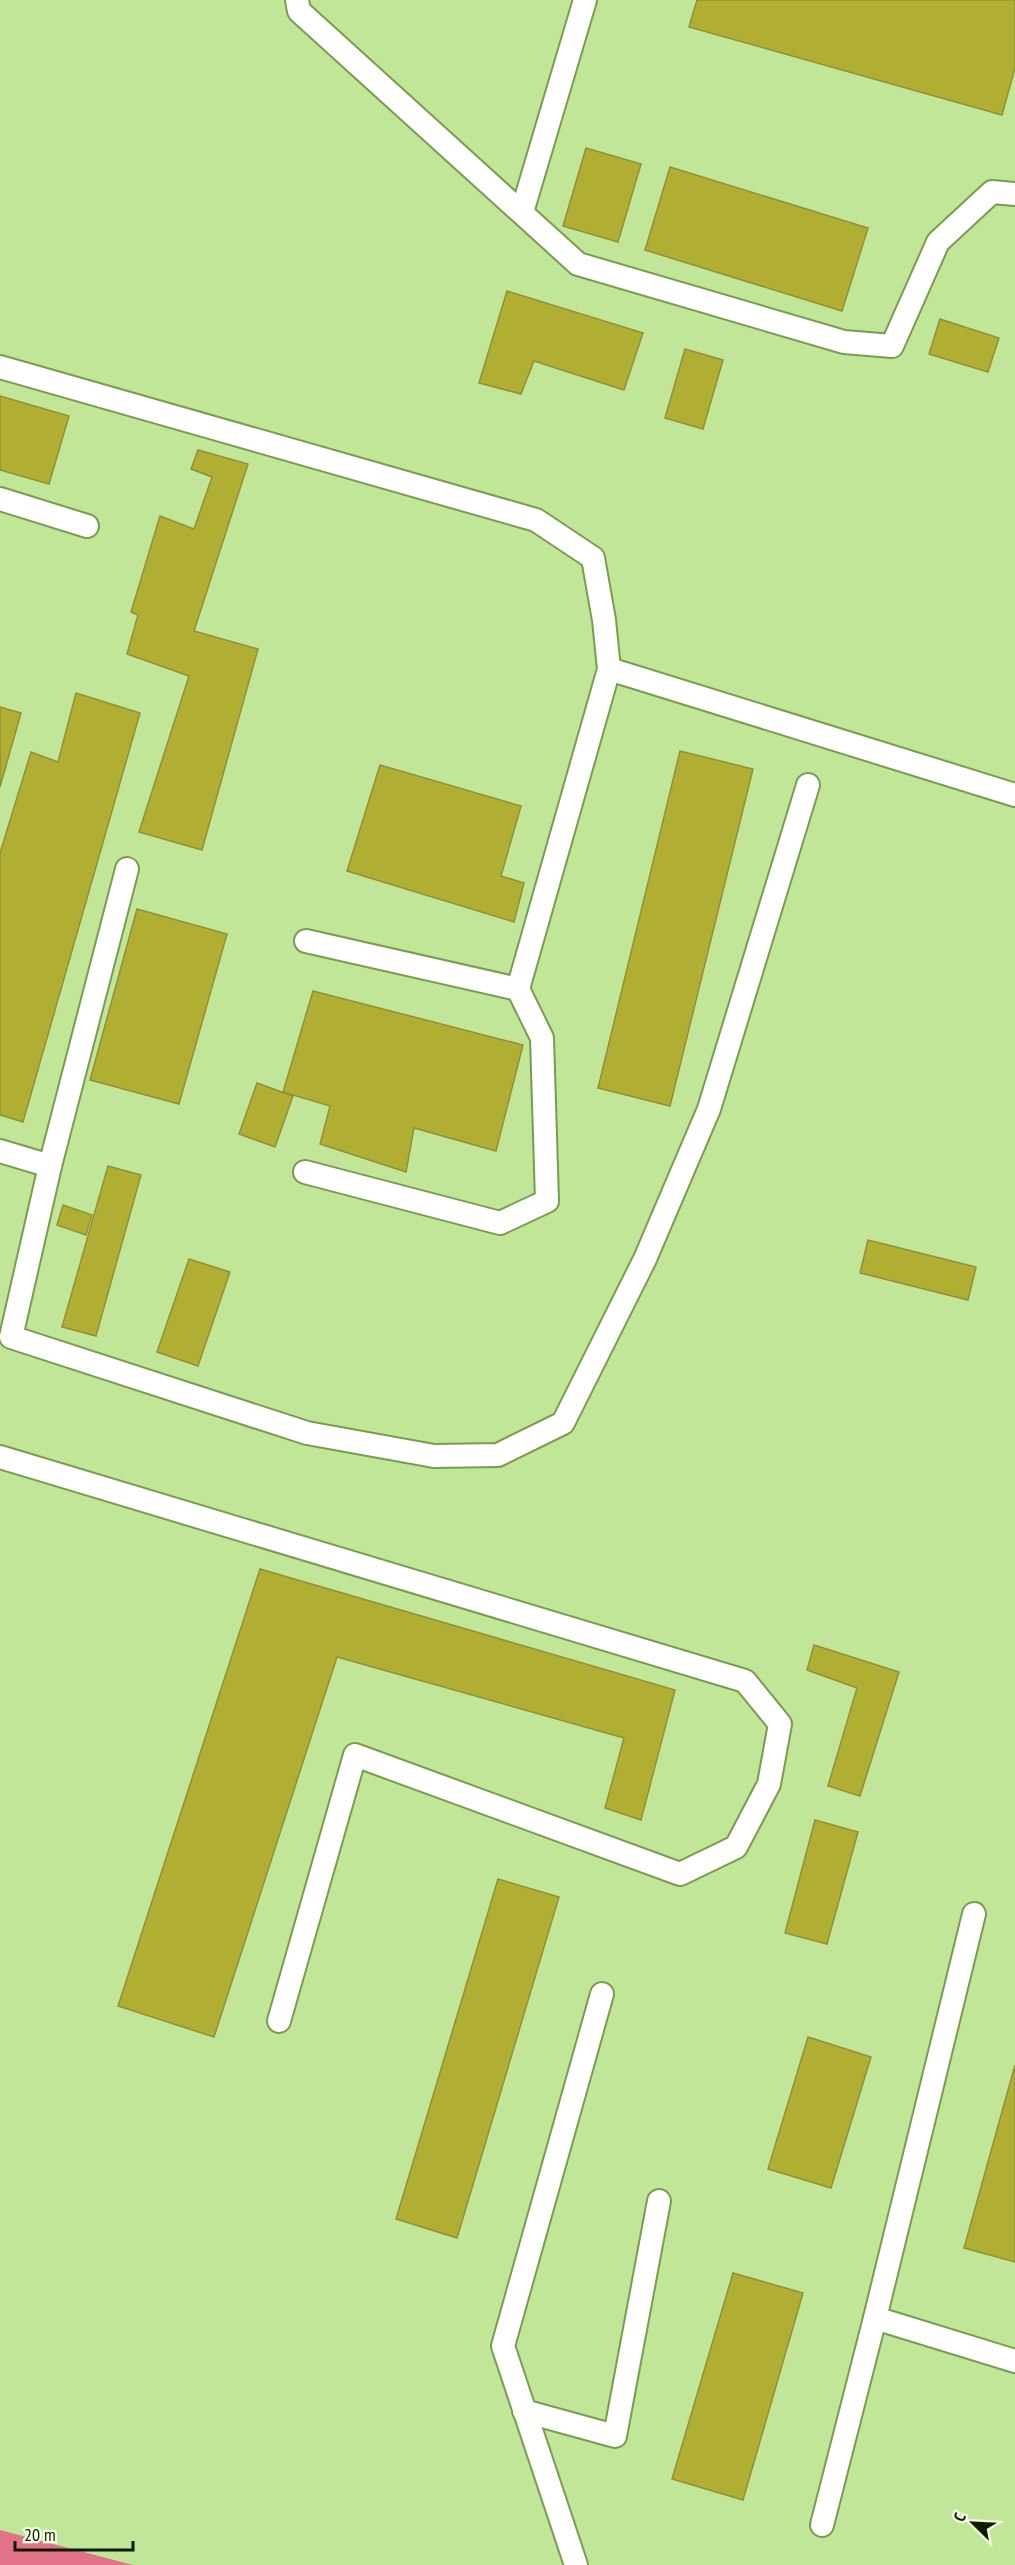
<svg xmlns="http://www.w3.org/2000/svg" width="1015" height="2565" viewBox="0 0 1015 2565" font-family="'PT Sans Narrow',sans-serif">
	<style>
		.forest { fill: #e27288 }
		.building { fill: #b1af33; stroke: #919039; stroke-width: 1.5 }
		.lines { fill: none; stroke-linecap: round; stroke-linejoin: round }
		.lane-casing { stroke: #7a9c50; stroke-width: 26 }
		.lane { stroke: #fff; stroke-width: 22 }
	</style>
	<rect width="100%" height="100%" fill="#c2e698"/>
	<path class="forest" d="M0,2530L133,2565H0Z"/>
	<g class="building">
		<path d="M697,0H1015V68L1002,115L689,27Z"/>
		<path d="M586,148L641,164L618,242L563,226Z"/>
		<path d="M670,167L868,228L842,311L645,250Z"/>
		<path d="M507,291L643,333L624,390L534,361L521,394L479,383Z"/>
		<path d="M940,319L999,338L988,372L929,354Z"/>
		<path d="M685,349L723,360L703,429L665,418Z"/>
		<path d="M0,396L69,416L49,484L0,470Z"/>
		<path d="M198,450L248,464L194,631L258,649L202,850L139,832L189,676L127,654L138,615L131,612L160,516L194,529L212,477L191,469Z"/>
		<path d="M76,693L140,713L23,1122L0,1115V853L31,752L58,762Z"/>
		<path d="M0,707L21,713L0,787Z"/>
		<path d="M680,751L753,769L670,1106L598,1088Z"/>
		<path d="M380,765L521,806L501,876L524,883L514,922L347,871Z"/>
		<path d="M137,909L227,934L179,1104L90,1080Z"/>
		<path d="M313,991L523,1045L496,1151L414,1128L406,1172L320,1144L330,1106L283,1092Z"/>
		<path d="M257,1083L293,1096L275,1147L239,1134Z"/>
		<path d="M108,1166L141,1175L96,1336L62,1327Z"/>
		<path d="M63,1205L92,1215L86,1235L57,1225Z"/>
		<path d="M868,1240L976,1267L968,1300L860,1273Z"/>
		<path d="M189,1259L230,1272L198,1366L157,1352Z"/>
		<path d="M260,1569L675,1690L641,1820L605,1808L624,1738L337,1657L214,2037L118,2006Z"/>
		<path d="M814,1645L899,1672L860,1796L828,1786L857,1688L807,1670Z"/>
		<path d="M815,1820L858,1832L827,1944L785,1933Z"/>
		<path d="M498,1879L559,1897L457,2238L396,2219Z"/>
		<path d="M808,2037L871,2057L831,2188L768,2169Z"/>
		<path d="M1015,2065V2262L964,2248Z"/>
		<path d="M733,2273L803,2293L743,2500L672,2479Z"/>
	</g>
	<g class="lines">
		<g class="lane-casing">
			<g id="lane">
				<path d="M297,0L299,11L578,264L844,342L892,346L938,242L992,192L1015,194"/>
				<path d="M522,212L585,0"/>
				<path d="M0,367L536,520L593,558L604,620L609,669L518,989L306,941"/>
				<path d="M0,499L87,526"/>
				<path d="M609,669L1015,795"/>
				<path d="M0,1151L50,1166L127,869"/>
				<path d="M50,1166L11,1337L307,1433L434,1456L498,1455L563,1423L645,1259L709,1109L808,785"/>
				<path d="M305,1172L500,1223L547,1201L542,1038L518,989"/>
				<path d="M0,1457L745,1681L780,1724L769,1784L736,1847L680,1874L355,1755L279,2021"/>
				<path d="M974,1914L875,2318L1015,2361"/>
				<path d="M524,2411L615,2436L659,2201"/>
				<path d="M822,2525L875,2318"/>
				<path d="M576,2565L503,2346L602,1994"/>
			</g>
		</g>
		<use href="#lane" class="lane"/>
	</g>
	<g transform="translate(973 2523) rotate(294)" stroke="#f2fee6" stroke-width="4.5" paint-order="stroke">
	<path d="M0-4.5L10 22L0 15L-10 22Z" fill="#0f1b00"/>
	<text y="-9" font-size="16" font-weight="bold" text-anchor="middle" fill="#0f1b00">С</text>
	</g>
	<path d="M15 2541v9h118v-9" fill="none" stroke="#0f1b00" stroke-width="3"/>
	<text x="24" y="2541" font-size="18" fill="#0f1b00" stroke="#f2fee6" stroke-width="4.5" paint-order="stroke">20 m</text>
</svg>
